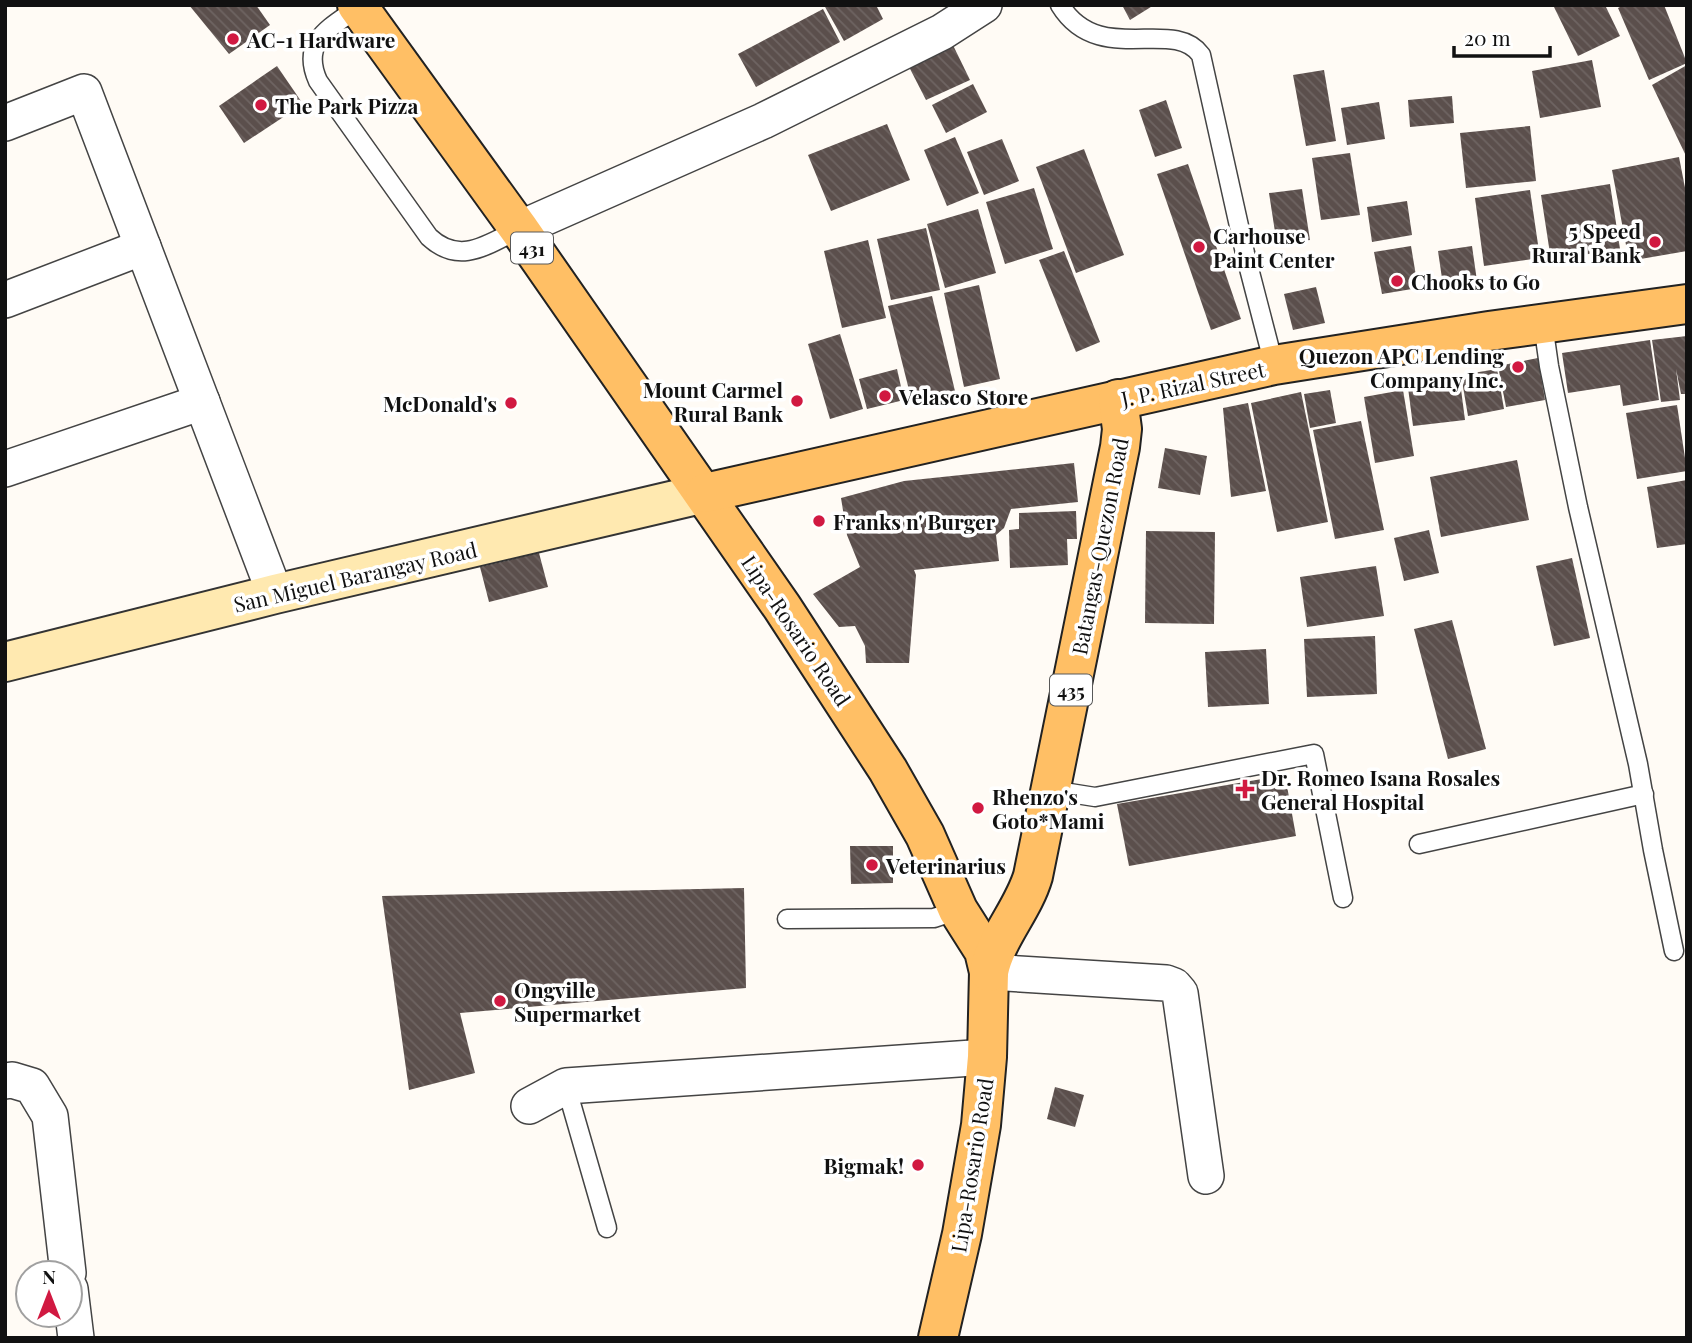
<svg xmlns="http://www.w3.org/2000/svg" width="1692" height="1343" viewBox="0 0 1692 1343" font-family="'Playfair Display',serif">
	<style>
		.building { fill: url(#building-back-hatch) }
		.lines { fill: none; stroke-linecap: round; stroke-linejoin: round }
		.lane-casing { stroke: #444; stroke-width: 21 }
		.street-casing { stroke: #444; stroke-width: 38 }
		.secondary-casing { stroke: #333; stroke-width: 42 }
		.primary-casing { stroke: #222; stroke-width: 42 }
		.lane { stroke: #fff; stroke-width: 18 }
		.street { stroke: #fff; stroke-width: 35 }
		.secondary { stroke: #ffe9b0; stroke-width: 38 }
		.primary { stroke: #ffbf65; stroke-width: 38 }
		.poi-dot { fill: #d11941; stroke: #fff; stroke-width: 2.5 }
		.labels { text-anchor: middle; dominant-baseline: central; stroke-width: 7; stroke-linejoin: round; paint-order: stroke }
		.shield { fill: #fff; stroke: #585858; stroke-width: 2 }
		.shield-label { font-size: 19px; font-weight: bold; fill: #111 }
		.poi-label { font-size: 21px; font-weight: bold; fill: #111; stroke: #fff; text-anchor: start }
		.street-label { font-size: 21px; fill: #111; stroke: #fff }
	</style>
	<defs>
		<pattern id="building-back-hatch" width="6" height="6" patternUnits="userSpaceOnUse" patternTransform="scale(1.75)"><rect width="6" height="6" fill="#5b4f4c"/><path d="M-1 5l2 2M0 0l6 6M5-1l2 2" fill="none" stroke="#6e6462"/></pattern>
	</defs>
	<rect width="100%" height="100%" fill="#fffbf5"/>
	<g class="building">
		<path d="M189,5H256L270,25L229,54Z"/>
		<path d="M824,5H876L883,19L844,41Z"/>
		<path d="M1122,5H1154L1130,20Z"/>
		<path d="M1553,5H1605L1620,36L1578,56Z"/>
		<path d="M1624,5H1664L1687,63L1649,80L1618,8Z"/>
		<path d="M823,9L840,42L756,87L738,54Z"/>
		<path d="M950,39L970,80L926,100L906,61Z"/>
		<path d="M1592,60L1601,107L1540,118L1532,71Z"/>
		<path d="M1687,65V158L1652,85Z"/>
		<path d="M277,66L303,104L244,143L219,106Z"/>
		<path d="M1324,70L1336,141L1306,146L1293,75Z"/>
		<path d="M973,84L987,112L946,133L932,105Z"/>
		<path d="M1452,96L1454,123L1410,127L1408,100Z"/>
		<path d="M1166,100L1182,148L1155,157L1139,110Z"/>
		<path d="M1379,102L1385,139L1347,145L1341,108Z"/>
		<path d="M887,124L910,180L831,211L808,155Z"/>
		<path d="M1530,126L1536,181L1466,188L1460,133Z"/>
		<path d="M955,137L979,193L947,206L924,150Z"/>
		<path d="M1002,139L1019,181L984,195L967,152Z"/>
		<path d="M1084,149L1124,255L1076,273L1036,167Z"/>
		<path d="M1350,153L1360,215L1321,220L1312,158Z"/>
		<path d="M1679,157L1687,198V251L1629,261L1612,170Z"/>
		<path d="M1188,164L1241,319L1211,330L1157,174Z"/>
		<path d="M1610,184L1620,249L1551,260L1541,195Z"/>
		<path d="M1034,188L1053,249L1005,264L986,202Z"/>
		<path d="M1302,189L1310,240L1277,245L1269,193Z"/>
		<path d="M1530,190L1540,258L1484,266L1475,198Z"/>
		<path d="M1407,201L1412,235L1372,242L1367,207Z"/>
		<path d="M978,209L996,273L945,288L927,224Z"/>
		<path d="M926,228L940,290L891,300L877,239Z"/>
		<path d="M868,240L886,318L842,328L824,251Z"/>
		<path d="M1411,246L1418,288L1382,294L1374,252Z"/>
		<path d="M1472,246L1478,288L1444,292L1438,251Z"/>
		<path d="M1064,251L1100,342L1076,352L1039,260Z"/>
		<path d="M979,285L1000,379L964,387L944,293Z"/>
		<path d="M1316,287L1325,323L1293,330L1284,294Z"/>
		<path d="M932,296L955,391L912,402L888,306Z"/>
		<path d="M840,334L863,409L830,419L808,344Z"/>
		<path d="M1687,336V394H1681L1676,369L1680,400L1661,402L1652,340Z"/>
		<path d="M1650,340L1659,400L1623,406L1620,385L1568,393L1562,353Z"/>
		<path d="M1538,358L1545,400L1506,407L1498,366Z"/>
		<path d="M897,369L904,400L867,409L859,379Z"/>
		<path d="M1497,369L1504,409L1468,416L1461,375Z"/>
		<path d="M1459,374L1465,420L1413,426L1407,380Z"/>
		<path d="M1330,390L1336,423L1310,428L1304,394Z"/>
		<path d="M1403,390L1414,456L1375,463L1364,397Z"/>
		<path d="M1301,392L1328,522L1277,532L1251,403Z"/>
		<path d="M1248,403L1266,491L1231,497L1223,408Z"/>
		<path d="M1677,405L1687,471L1637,479L1626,413Z"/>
		<path d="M1361,421L1384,530L1335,539L1313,430Z"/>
		<path d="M1165,448L1207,456L1200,495L1158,488Z"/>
		<path d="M1517,460L1529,520L1441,537L1430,477Z"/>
		<path d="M1074,463L1078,502L1011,509L1004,528L996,535L999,561L914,570L916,575L909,663H866L865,646L855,626L839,627L813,594L860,567L847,535L841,498L904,481Z"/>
		<path d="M1687,480V544L1657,548L1647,487Z"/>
		<path d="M1076,511L1077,539H1067L1068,565L1010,568L1009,530L1019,529V513Z"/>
		<path d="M1429,530L1439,573L1404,581L1394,538Z"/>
		<path d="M1146,531L1215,532L1214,624L1145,623Z"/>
		<path d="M539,553L548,587L489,602L480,567Z"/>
		<path d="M1572,558L1590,638L1554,646L1536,566Z"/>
		<path d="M1376,566L1384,616L1307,627L1300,577Z"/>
		<path d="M1452,620L1486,749L1448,759L1414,629Z"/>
		<path d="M1375,636L1377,694L1307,697L1304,639Z"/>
		<path d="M1266,649L1269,704L1208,707L1205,652Z"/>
		<path d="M1285,775L1296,836L1129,866L1117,804Z"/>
		<path d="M850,846H893V883L851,884Z"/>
		<path d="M744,888L746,988L460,1013L475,1073L409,1090L382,896Z"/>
		<path d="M1055,1087L1084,1095L1075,1127L1047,1119Z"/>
	</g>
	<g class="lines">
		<g class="lane-casing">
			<g id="lane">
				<path d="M1060,5C1099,68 1173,16 1201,55L1245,253L1274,365"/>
				<path d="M359,7C330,28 300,41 318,81L429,237C460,266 488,244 519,229"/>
				<path d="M1543,324L1549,366L1578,507L1638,764L1653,850L1674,951"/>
				<path d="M1051,790L1095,797L1314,754L1343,898"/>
				<path d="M1419,844L1644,794"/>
				<path d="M787,919L934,918L958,910"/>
				<path d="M566,1086L607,1228"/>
			</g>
		</g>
		<g class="street-casing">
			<g id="street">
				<path d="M5,123L84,92L275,594"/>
				<path d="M519,229L763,121L942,32L984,5"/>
				<path d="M5,300L143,247"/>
				<path d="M5,469L202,402"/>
				<path d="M989,972L1166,983L1174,986L1180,993L1206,1176"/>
				<path d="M5,1081L12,1080L32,1086L50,1116L68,1273"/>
				<path d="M529,1106L566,1086L987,1057"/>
				<path d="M70,1289L76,1338"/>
			</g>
		</g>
		<g class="secondary-casing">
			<path id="secondary" d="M5,662L275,594L705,493"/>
		</g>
		<g class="primary-casing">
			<g id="primary">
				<path d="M357,5L519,229L782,607L888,770L925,835L958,910L984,951L989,972L987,1057L981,1125L962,1234L938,1338"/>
				<path d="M705,493L1274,365L1489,331L1687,304"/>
				<path d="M989,972C996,937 1023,910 1033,876L1120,447L1122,429L1118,399"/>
			</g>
		</g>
		<use href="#lane" class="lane"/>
		<use href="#street" class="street"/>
		<use href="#secondary" class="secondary"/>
		<use href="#primary" class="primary"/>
	</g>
	<g class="poi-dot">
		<circle cx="233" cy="39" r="7"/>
		<circle cx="261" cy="105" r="7"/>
		<circle cx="1655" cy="242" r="7"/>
		<circle cx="1199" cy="247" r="7"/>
		<circle cx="1397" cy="281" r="7"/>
		<circle cx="1518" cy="367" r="7"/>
		<circle cx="885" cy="396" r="7"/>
		<circle cx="797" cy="401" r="7"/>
		<circle cx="511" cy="403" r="7"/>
		<circle cx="819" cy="521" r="7"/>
		<path d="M1241.5 778.5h7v7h7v7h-7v7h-7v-7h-7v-7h7z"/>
		<circle cx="978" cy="808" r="7"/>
		<circle cx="872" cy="865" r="7"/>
		<circle cx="500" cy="1001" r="7"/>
		<circle cx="918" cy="1165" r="7"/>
	</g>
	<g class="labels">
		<g class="shield">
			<rect x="511" y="232.5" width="42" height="31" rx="5"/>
			<rect x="1050" y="674.5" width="42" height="31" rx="5"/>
		</g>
		<g class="shield-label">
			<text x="532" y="248">431</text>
			<text x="1071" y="690">435</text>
		</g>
		<g class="poi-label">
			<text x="247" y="39">AC-1 Hardware</text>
			<text x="275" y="105">The Park Pizza</text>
			<text x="1641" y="230" text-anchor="end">5 Speed<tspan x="1641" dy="24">Rural Bank</tspan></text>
			<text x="1213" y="235">Carhouse<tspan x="1213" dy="24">Paint Center</tspan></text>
			<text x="1411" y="281">Chooks to Go</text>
			<text x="1504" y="355" text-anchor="end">Quezon APC Lending<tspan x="1504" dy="24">Company Inc.</tspan></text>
			<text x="783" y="389" text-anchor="end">Mount Carmel<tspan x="783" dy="24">Rural Bank</tspan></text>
			<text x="899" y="396">Velasco Store</text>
			<text x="497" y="403" text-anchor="end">McDonald's</text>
			<text x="833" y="521">Franks n' Burger</text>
			<text x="1261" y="777">Dr. Romeo Isana Rosales<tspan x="1261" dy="24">General Hospital</tspan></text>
			<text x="992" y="796">Rhenzo's<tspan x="992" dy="24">Goto*Mami</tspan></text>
			<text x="886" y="865">Veterinarius</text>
			<text x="514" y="989">Ongville<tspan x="514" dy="24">Supermarket</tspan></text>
			<text x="904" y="1165" text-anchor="end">Bigmak!</text>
		</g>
		<g class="street-label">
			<text transform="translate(1193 383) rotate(-12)">J. P. Rizal Street</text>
			<text transform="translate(1099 546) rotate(-79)">Batangas-Quezon Road</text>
			<text transform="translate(355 576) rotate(-13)">San Miguel Barangay Road</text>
			<text transform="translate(797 630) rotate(56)">Lipa-Rosario Road</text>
			<text transform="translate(971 1165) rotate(-81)">Lipa-Rosario Road</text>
		</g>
	</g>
	<rect width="1692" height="1343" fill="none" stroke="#111111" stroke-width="14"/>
	<g transform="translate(49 1294)"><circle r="33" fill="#ffffff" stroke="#a0a0a0" stroke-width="2"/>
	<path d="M0-5L12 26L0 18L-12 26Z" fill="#d11941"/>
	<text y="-10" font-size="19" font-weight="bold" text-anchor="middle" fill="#111111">N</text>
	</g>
	<path d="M1454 46v10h96v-10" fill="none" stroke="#111111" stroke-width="3.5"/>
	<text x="1464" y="46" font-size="21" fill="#111111" stroke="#ffffff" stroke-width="5" paint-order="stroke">20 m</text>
</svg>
